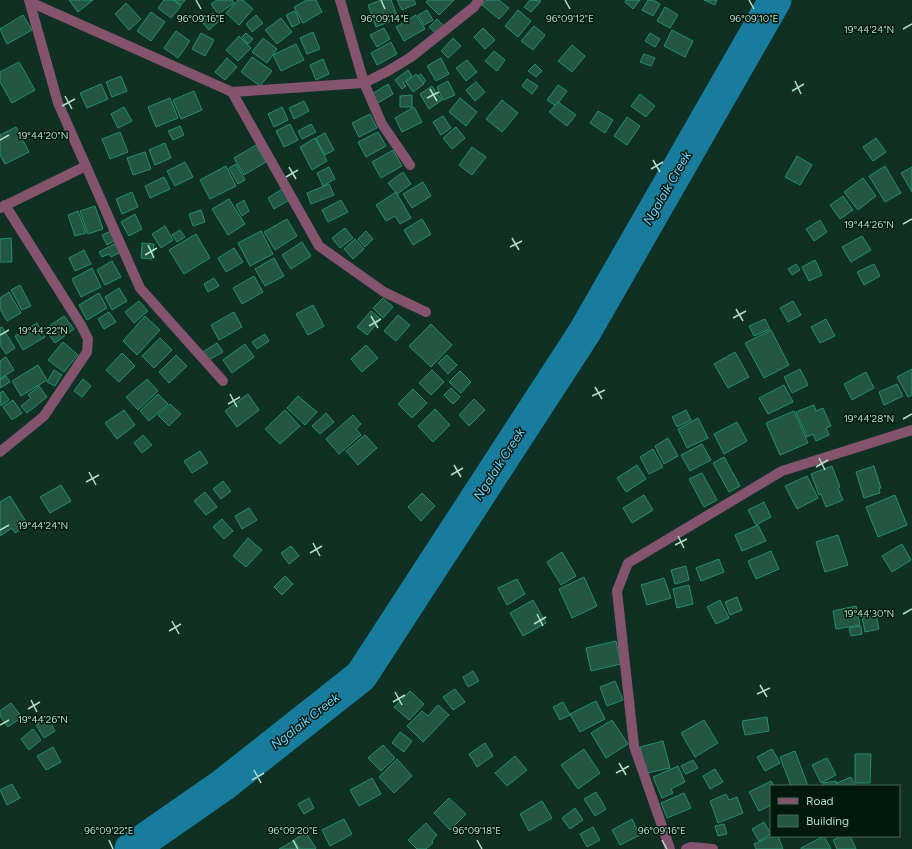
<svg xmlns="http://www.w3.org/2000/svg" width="912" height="849" viewBox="0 0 912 849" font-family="Figtree,sans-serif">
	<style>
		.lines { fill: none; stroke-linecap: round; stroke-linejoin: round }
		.river { stroke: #187c9c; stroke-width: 33 }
		.building { fill: #235744; stroke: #258f6c }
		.minor { stroke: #84536e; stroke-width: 10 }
		.ticks { fill: none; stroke: #b2dfcb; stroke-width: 1.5 }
		.labels { text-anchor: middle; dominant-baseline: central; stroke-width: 3; stroke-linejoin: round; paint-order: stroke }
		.water-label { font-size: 13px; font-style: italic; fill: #67d5ff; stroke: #00180d }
		.ticks-label { font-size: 10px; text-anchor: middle; fill: #b2dfcb; stroke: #00180d; stroke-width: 3; stroke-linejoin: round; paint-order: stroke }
	</style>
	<rect width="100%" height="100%" fill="#103024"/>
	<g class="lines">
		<path class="river" d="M131,849L223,785L361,676L584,333L775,0"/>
	</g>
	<g class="building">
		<path d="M69,0H93L78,12Z"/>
		<path d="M164,0H173L181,6L171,18L158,8Z"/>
		<path d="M174,0H185L181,5Z"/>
		<path d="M217,0H232L234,3L218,14L211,4Z"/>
		<path d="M238,0H243L253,9L239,25L226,13Z"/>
		<path d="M307,0H316L322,12L303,23L294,7Z"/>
		<path d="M381,0H391L398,18L376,27L368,5Z"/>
		<path d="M397,0H414L416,4L402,10Z"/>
		<path d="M428,0H454L439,15L426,2Z"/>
		<path d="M486,0H499L509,8L499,19L482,5Z"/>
		<path d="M530,0L541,1L531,12L524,7Z"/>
		<path d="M626,0H640L633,9L625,2Z"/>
		<path d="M648,0H653L660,4L653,16L642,10Z"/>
		<path d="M704,0H717L715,5Z"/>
		<path d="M126,3L141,19L129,30L115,14Z"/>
		<path d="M665,7L678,15L670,28L657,21Z"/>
		<path d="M427,10L433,20L424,25L418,15Z"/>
		<path d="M518,10L531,21L518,37L505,26Z"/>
		<path d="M295,11L300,23L292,27L286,15Z"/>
		<path d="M151,12L165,22L151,41L137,31Z"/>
		<path d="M213,13L220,20L209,30L202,22Z"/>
		<path d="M23,15L32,30L7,44L0,29Z"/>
		<path d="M256,15L263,23L252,32L246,24Z"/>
		<path d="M416,15L425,29L404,41L396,27Z"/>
		<path d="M281,18L292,32L277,44L265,30Z"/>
		<path d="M437,19L444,26L436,34L429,27Z"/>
		<path d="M534,26L545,35L533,50L521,41Z"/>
		<path d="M384,28L390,39L377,47L370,35Z"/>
		<path d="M483,28L495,40L485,49L474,37Z"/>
		<path d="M672,30L693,41L685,57L664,46Z"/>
		<path d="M176,31L190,41L178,58L164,48Z"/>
		<path d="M313,32L320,49L307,54L300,38Z"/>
		<path d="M201,33L214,40L205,56L192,49Z"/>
		<path d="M246,33L253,39L248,44L242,37Z"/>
		<path d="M650,33L660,39L655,47L645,41Z"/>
		<path d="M239,36L251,48L238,61L226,50Z"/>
		<path d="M263,38L277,49L267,63L252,52Z"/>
		<path d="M453,38L461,46L448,58L441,51Z"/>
		<path d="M391,42L397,54L377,65L371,53Z"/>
		<path d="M296,44L304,60L281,71L273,55Z"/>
		<path d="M572,45L585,56L572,72L558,61Z"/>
		<path d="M494,51L505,60L497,71L485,61Z"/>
		<path d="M644,54L655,58L651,66L640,62Z"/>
		<path d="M252,57L272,71L260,86L241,72Z"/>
		<path d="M227,58L237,67L225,80L215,72Z"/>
		<path d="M441,58L449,74L436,81L427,66Z"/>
		<path d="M323,59L329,74L316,80L310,65Z"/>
		<path d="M467,60L477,72L466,81L456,68Z"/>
		<path d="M19,62L35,90L12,103L0,82V72Z"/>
		<path d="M535,64L542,71L536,77L528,71Z"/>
		<path d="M408,70L412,76L403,83L406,86L402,89L395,80Z"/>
		<path d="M416,74L424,84L413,92L406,82Z"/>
		<path d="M421,74L426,81L423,83L418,76Z"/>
		<path d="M121,76L127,91L112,97L106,82Z"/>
		<path d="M527,79L538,86L532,94L522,86Z"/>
		<path d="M448,81L455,95L443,100L437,87Z"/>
		<path d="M476,82L485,92L475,101L466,90Z"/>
		<path d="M101,84L108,99L87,108L80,93Z"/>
		<path d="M388,84L393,94L378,103L372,94Z"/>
		<path d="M558,85L567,91L556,106L547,100Z"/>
		<path d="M432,86L442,100L429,109L420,94Z"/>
		<path d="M194,91L202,110L181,119L173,100Z"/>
		<path d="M640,94L655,106L646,117L631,106Z"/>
		<path d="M412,95V107H400V96Z"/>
		<path d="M170,98L178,118L156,127L148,107Z"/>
		<path d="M460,98L477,112L466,126L449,112Z"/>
		<path d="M502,100L518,113L502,132L486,119Z"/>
		<path d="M304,101L309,111L294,119L289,108Z"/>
		<path d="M558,102L576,115L567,126L549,112Z"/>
		<path d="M124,107L132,121L118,128L111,114Z"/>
		<path d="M282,107L288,120L274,127L268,114Z"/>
		<path d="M414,107L422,122L402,132L395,118Z"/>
		<path d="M598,111L613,120L605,133L590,123Z"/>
		<path d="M370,114L377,128L359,137L352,123Z"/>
		<path d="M443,116L451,128L441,135L433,122Z"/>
		<path d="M627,117L640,126L627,145L614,136Z"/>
		<path d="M290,124L298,140L284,147L276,131Z"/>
		<path d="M311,124L316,132L302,139L298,131Z"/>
		<path d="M180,126L184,135L173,140L168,131Z"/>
		<path d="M16,127L29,152L5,164L0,155V135Z"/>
		<path d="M456,127L465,138L452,149L443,138Z"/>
		<path d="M120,132L128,152L110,159L102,139Z"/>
		<path d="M378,132L386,146L366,157L358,142Z"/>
		<path d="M325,133L334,150L325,155L316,138Z"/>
		<path d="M315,138L327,161L312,170L300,147Z"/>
		<path d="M876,138L886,152L873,161L863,147Z"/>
		<path d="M165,143L171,158L155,165L149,150Z"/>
		<path d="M256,145L266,162L244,175L234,158Z"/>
		<path d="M472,147L486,157L472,175L459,165Z"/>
		<path d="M393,150L402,166L381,178L372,162Z"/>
		<path d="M145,152L151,169L133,175L127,158Z"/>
		<path d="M797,156L812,165L800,185L785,177Z"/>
		<path d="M185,162L193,177L175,186L167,171Z"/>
		<path d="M236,164L245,180L238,184L229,168Z"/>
		<path d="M226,166L236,186L210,199L200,180Z"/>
		<path d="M885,166L901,193L885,202L869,176Z"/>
		<path d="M329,167L335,179L323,186L317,173Z"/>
		<path d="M912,167V192L901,173Z"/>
		<path d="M403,172L411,184L397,194L388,183Z"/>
		<path d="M164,177L170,189L150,198L145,186Z"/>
		<path d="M863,178L876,196L858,210L844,192Z"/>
		<path d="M423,182L431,196L412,208L403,194Z"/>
		<path d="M329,184L334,195L311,204L307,193Z"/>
		<path d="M282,189L289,200L274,209L268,198Z"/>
		<path d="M132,192L138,207L122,214L116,199Z"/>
		<path d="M396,192L411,218L400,224L395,216L386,221L376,205Z"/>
		<path d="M843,196L853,210L840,219L830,205Z"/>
		<path d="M229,199L245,224L228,235L212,209Z"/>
		<path d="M244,200L249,211L242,216L236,205Z"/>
		<path d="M341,200L348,212L328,222L322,210Z"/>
		<path d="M95,206L103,229L88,234L80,211Z"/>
		<path d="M201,210L205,222L193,226L189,214Z"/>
		<path d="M78,211L86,233L75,236L68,215Z"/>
		<path d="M135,214L142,229L129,236L121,222Z"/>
		<path d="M287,219L297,236L275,250L264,232Z"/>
		<path d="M422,219L431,234L413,245L404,230Z"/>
		<path d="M820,220L827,232L814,241L806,229Z"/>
		<path d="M165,226L173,240L161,248L152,234Z"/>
		<path d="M345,228L353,238L340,248L332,238Z"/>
		<path d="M180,230L185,237L177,242L172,235Z"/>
		<path d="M111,231L116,240L107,245L102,235Z"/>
		<path d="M261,231L273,254L250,266L238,243Z"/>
		<path d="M366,231L373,239L365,247L358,239Z"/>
		<path d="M196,234L210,258L184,274L169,250Z"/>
		<path d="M862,236L871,250L851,262L842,247Z"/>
		<path d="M11,238L12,262H0V239Z"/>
		<path d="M355,239L364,249L353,259L344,249Z"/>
		<path d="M302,242L311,256L291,269L282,255Z"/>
		<path d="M116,243L121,252L111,257L109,254L102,257L99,252Z"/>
		<path d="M142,243L154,244L152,259L141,258Z"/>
		<path d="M234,248L243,262L226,272L218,258Z"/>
		<path d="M84,250L91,264L75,271L69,258Z"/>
		<path d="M274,258L284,276L265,286L255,269Z"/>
		<path d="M815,260L822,275L809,281L802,267Z"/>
		<path d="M112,261L121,277L105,285L97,270Z"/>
		<path d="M796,264L800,270L792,275L788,269Z"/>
		<path d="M874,264L880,276L864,285L857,272Z"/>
		<path d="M92,268L101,287L81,297L72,279Z"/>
		<path d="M254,276L263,292L242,304L233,288Z"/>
		<path d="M214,278L219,286L208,292L204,284Z"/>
		<path d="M20,285L31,306L22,310L11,290Z"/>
		<path d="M119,288L127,301L112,310L105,297Z"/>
		<path d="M9,292L21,313L7,321L0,309V298Z"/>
		<path d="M99,293L107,308L87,320L79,305Z"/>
		<path d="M383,298L393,307L383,318L373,308Z"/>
		<path d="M139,301L148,311L134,323L125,312Z"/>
		<path d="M793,301L801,315L788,322L780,308Z"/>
		<path d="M313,305L324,326L308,335L296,314Z"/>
		<path d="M371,311L381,319L367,335L357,327Z"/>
		<path d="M109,312L116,322L104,329L98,319Z"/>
		<path d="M234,312L242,327L219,340L211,325Z"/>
		<path d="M398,315L410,325L396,341L384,331Z"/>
		<path d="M64,316L74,329L55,343L45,329Z"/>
		<path d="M145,316L160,330L137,355L123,341Z"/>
		<path d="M765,319L770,329L754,336L749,326Z"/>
		<path d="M826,319L835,336L820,343L811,327Z"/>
		<path d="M37,323L45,337L23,350L15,336Z"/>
		<path d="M431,324L452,345L431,367L409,346Z"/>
		<path d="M2,327L15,348L6,354L0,345V328Z"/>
		<path d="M771,330L789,365L764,378L745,343Z"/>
		<path d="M265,334L269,341L257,349L252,342Z"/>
		<path d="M160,338L172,350L154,368L142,356Z"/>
		<path d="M63,342L78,355L64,372L48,360Z"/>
		<path d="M217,343L223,352L209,360L203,352Z"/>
		<path d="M245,344L254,357L232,373L223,360Z"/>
		<path d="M366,345L378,358L362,372L351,359Z"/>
		<path d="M735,352L749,377L728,388L714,364Z"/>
		<path d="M122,353L135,366L119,382L106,370Z"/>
		<path d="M176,355L187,366L169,383L159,372Z"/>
		<path d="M447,355L457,365L448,374L438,363Z"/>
		<path d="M6,357L14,370L0,379V361Z"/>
		<path d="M38,365L47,380L21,396L12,381Z"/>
		<path d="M800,369L808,385L792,393L784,377Z"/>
		<path d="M912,369V395L908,397L897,377Z"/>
		<path d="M54,370L62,375L55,386L47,382Z"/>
		<path d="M432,370L444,382L431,395L419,383Z"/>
		<path d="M460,371L471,382L461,393L449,382Z"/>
		<path d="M866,372L874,388L852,400L844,384Z"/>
		<path d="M6,376L10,382L0,388V380Z"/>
		<path d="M83,379L91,386L82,397L74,391Z"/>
		<path d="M147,379L158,391L138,410L126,397Z"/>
		<path d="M897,384L903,396L884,405L879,392Z"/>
		<path d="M784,385L793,402L768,414L759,398Z"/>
		<path d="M39,386L47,397L27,413L21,406L31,398L28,395Z"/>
		<path d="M451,388L460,397L453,404L444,395Z"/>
		<path d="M413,389L427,403L412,418L398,404Z"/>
		<path d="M3,391L9,400L1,406L0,393Z"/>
		<path d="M158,394L168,404L149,421L140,411Z"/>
		<path d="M248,394L259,410L237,427L225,411Z"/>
		<path d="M298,396L317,412L305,425L287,408Z"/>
		<path d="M474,399L485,410L469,426L459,415Z"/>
		<path d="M13,400L22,413L12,420L3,407Z"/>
		<path d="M170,404L181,414L169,426L158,415Z"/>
		<path d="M814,405L816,411L823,408L831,426L826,428L829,435L816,441L813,434L807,437L796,412Z"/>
		<path d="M435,409L450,425L433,442L418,426Z"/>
		<path d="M124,410L135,425L117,439L105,423Z"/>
		<path d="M285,410L300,426L280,444L265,429Z"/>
		<path d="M686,410L691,420L677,427L672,417Z"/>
		<path d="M794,411L808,443L780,455L766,423Z"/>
		<path d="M326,413L334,422L320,434L312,426Z"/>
		<path d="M353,415L361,424L356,429L361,435L339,454L326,439Z"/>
		<path d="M698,418L708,438L687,448L678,429Z"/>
		<path d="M737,422L747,441L724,454L714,434Z"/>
		<path d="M143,435L152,445L142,453L134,443Z"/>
		<path d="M365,435L377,448L358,465L346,451Z"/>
		<path d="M668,438L678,456L664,464L655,446Z"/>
		<path d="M702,444L711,460L690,471L681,455Z"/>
		<path d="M653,449L663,467L649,474L640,457Z"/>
		<path d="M200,451L208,463L192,473L184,461Z"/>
		<path d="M724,457L740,486L729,492L713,463Z"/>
		<path d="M637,465L646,479L626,492L617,478Z"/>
		<path d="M832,466L840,487L838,488L843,500L826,507L821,494L819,495L811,474Z"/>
		<path d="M874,466L881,488H879L880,493L864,498L856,472Z"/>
		<path d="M702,473L717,500L704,507L689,479Z"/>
		<path d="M807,476L818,498L797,509L785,486Z"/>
		<path d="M223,481L231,491L221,499L213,489Z"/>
		<path d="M61,485L71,501L50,513L40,497Z"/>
		<path d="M205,492L217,507L206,515L194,501Z"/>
		<path d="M422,493L435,506L421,521L408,507Z"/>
		<path d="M644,495L653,510L632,523L623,508Z"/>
		<path d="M895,495L907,525L878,537L866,507Z"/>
		<path d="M10,496L28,525L15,533L12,528L0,536V502Z"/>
		<path d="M764,502L771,517L756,525L748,510Z"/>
		<path d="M249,508L257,520L242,529L235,516Z"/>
		<path d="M222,519L233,531L224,539L213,527Z"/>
		<path d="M758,525L766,541L742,551L735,535Z"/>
		<path d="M838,535L848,565L825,572L816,542Z"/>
		<path d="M248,538L262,550L246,567L233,556Z"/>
		<path d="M902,544L911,560L892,572L882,556Z"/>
		<path d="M291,546L299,556L289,564L281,553Z"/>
		<path d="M771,551L779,569L756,579L748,561Z"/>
		<path d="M562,552L576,576L561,585L547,562Z"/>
		<path d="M719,559L724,572L701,581L696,568Z"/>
		<path d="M686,566L689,580L675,584L671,570Z"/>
		<path d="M285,576L293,584L282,595L274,587Z"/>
		<path d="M584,577L597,606L572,618L559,589Z"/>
		<path d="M664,578L671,598L647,605L641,585Z"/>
		<path d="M517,579L525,594L507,605L498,588Z"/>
		<path d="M689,585L693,604L677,608L673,589Z"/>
		<path d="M737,597L742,610L730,615L725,602Z"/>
		<path d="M533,600L546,623L523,636L510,613Z"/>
		<path d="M720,600L729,618L716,624L707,607Z"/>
		<path d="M856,606L860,625L836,629L833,611Z"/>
		<path d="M876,614L879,629L865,632L862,617Z"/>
		<path d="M861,626L862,634L851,636L849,628Z"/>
		<path d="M616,641L621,664L591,671L586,648Z"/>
		<path d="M473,671L479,681L468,687L463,677Z"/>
		<path d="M615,681L623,700L607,706L600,687Z"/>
		<path d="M455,689L465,702L453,710L443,697Z"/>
		<path d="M410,691L424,704L409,720L394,707Z"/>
		<path d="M596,701L605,719L580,732L570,714Z"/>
		<path d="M563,702L570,715L560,720L553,707Z"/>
		<path d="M11,703L22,717L8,727L0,716V711Z"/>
		<path d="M438,705L449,715L423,742L407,726L422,711L428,716Z"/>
		<path d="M767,717L769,731L745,735L742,721Z"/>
		<path d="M48,718L55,731L44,738L36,725Z"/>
		<path d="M612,720L628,744L606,758L591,733Z"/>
		<path d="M704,720L718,743L695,757L681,733Z"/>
		<path d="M33,729L41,740L29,750L21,739Z"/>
		<path d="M400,732L412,741L404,752L392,743Z"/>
		<path d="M663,741L670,768L647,773L640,747Z"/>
		<path d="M485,743L493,756L477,767L469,754Z"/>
		<path d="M383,745L395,758L381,771L368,758Z"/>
		<path d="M53,747L61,762L46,770L37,756Z"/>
		<path d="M584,749L600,773L578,789L561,765Z"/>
		<path d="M772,749L780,763L765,771L757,757Z"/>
		<path d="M795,751L808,786H791L780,757Z"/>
		<path d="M855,754H871L870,783H855Z"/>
		<path d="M515,756L527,770L507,786L495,773Z"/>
		<path d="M827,758L836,775L821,783L812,765Z"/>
		<path d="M397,759L412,776L394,793L379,777Z"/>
		<path d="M693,760L698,768L686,774L681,766Z"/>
		<path d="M678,766L685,782L671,789L673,793L662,798L653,777Z"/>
		<path d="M715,769L723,782L710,789L703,776Z"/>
		<path d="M851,777L855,786H838L837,783Z"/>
		<path d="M372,778L381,794L359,806L350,790Z"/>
		<path d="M771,781L774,786H771V805L759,811L749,792Z"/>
		<path d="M836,781L837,786H824L823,783Z"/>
		<path d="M12,784L20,798L7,805L0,790Z"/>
		<path d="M596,792L606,809L595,816L584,799Z"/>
		<path d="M684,793L691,808L667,818L661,803Z"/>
		<path d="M726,794L729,800L737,797L743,813L718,823L710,801Z"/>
		<path d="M309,798L314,808L304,814L298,804Z"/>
		<path d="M449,798L466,814L450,830L434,813Z"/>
		<path d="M542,801L552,818L529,831L520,814Z"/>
		<path d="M575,808L583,820L570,829L562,818Z"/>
		<path d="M344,819L352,834L330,846L322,830Z"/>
		<path d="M632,819L640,835L620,845L612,830Z"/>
		<path d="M764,822L771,834L759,841L752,829Z"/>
		<path d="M426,823L437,835L432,841L433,843L426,849H417L408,840Z"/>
		<path d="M724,824L727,834L718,836L715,826Z"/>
		<path d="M593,827L600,840L587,847L580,834Z"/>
		<path d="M305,832L316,848L315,849H300L294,840Z"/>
		<path d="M772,836H778L783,849H756L754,844Z"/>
		<path d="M824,836L831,849H801V848Z"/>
		<path d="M842,836H850L856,849H837L833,840Z"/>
		<path d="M293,841L297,849H279Z"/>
	</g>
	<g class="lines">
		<g class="minor">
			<path d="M29,0L58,103L140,288L223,381"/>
			<path d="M340,0L364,83L382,124L410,165"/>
			<path d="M30,2L232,92L364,83L388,71L411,57L474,7L479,0"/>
			<path d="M232,92L319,246L384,292L426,312"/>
			<path d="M0,208L86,166"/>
			<path d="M0,452L44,416L87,352L88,339L81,325L5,205"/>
			<path d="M670,849L634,746L617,591L628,563L782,471L912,430"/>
			<path d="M686,849L691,847L713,849"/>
		</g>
	</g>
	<path class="ticks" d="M196,0L201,9M381,0L385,9M565,0L570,9M749,0L754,9M903,29L912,24M795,81L801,94M430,89L437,101M792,91L804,84M65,96L72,109M427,98L439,92M62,106L75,99M0,140L9,135M653,160L660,172M289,167L296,179M651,169L663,162M286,177L298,170M903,224L912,219M512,238L519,250M148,245L154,258M510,247L522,241M145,255L157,248M736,309L743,321M371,316L378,328M733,318L746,311M369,326L381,319M0,335L9,330M595,387L602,399M230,394L237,407M592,396L605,390M228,404L240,397M903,419L912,414M819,458L825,470M454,465L461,477M816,467L828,460M89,472L96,485M451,475L463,468M86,482L99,475M0,530L9,525M678,536L684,548M313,543L320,556M675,545L687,539M310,553L322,546M537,614L543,626M903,614L912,609M172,621L179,634M534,624L546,617M169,631L181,624M760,685L767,697M395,692L402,705M757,694L770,688M31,700L37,712M393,702L405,695M28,709L40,702M0,725L9,720M619,763L626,775M254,770L261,783M616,773L629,766M252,780L264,773M109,840L113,849M293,840L298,849M477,840L482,849M662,840L667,849"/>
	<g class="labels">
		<g class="water-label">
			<text transform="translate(667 188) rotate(-60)">Ngalaik Creek</text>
			<text transform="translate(499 464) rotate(-57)">Ngalaik Creek</text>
			<text transform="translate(305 721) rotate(-38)">Ngalaik Creek</text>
		</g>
	</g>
	<g class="ticks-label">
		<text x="201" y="22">96°09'16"E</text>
		<text x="385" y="22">96°09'14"E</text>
		<text x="570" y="22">96°09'12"E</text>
		<text x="754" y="22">96°09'10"E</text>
		<text x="869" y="33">19°44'24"N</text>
		<text x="43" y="139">19°44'20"N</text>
		<text x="869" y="228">19°44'26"N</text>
		<text x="43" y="334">19°44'22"N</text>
		<text x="869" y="422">19°44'28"N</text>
		<text x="43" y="529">19°44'24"N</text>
		<text x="869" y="617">19°44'30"N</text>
		<text x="43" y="723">19°44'26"N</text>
		<text x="109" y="834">96°09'22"E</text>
		<text x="293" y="834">96°09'20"E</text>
		<text x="477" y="834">96°09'18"E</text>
		<text x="662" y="834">96°09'16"E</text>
	</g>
	<rect x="770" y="785" width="130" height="52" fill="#00180d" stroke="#476859"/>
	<rect x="778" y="798" width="20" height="6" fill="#84536e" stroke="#476859"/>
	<text x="806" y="805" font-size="12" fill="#b2dfcb">Road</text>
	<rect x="778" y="815" width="20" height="12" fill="#235744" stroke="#476859"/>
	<text x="806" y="825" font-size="12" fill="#b2dfcb">Building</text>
</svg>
